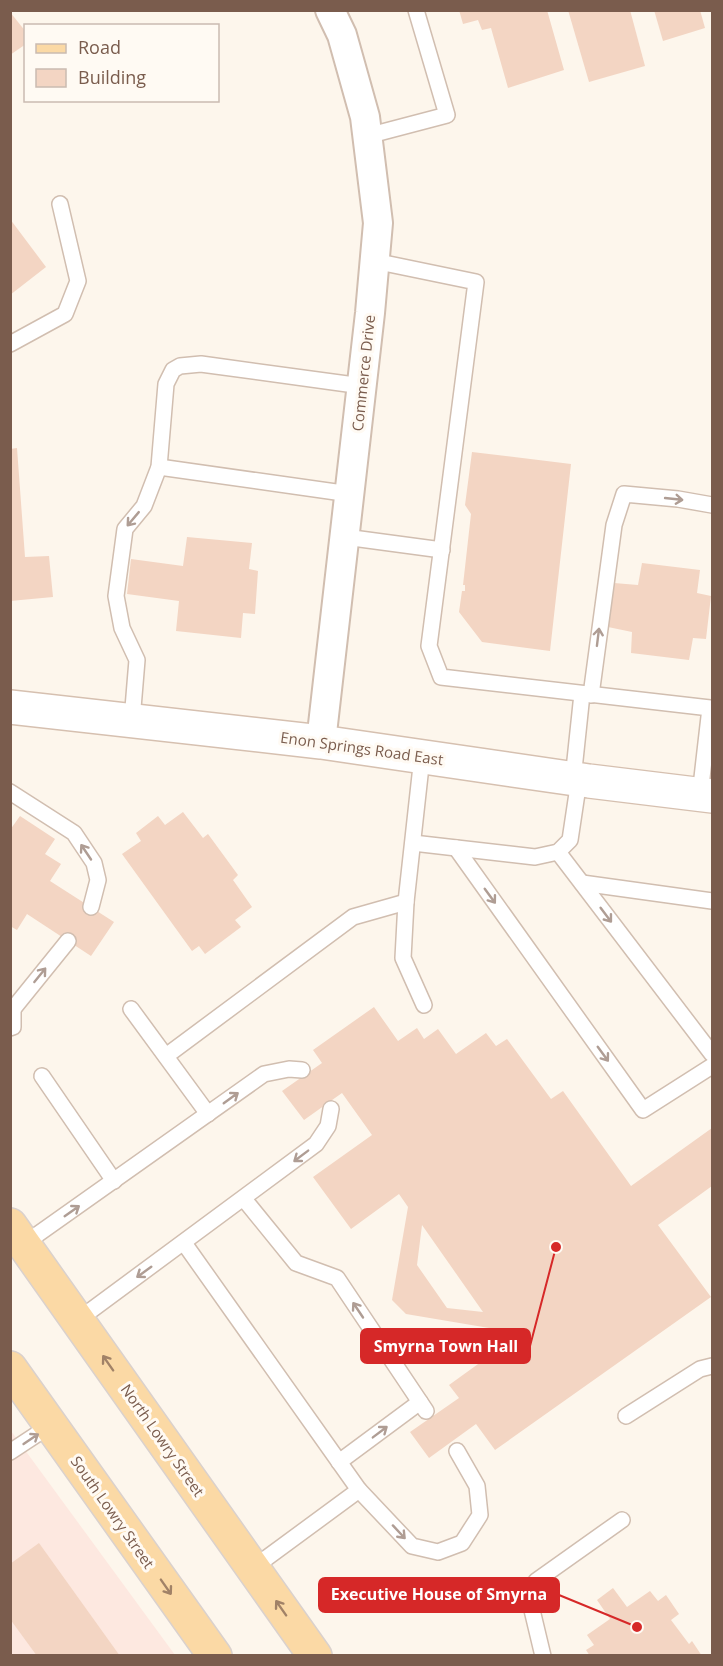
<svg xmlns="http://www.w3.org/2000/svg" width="723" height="1666" viewBox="0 0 723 1666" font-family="'Open Sans',sans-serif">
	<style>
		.commercial { fill: #fde8e0 }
		.building { fill: #f3d5c3; fill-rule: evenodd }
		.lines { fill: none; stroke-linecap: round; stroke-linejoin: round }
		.lane-casing { stroke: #d1beb0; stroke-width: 18 }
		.street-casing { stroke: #d1beb0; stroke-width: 32 }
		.secondary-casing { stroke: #d6c0b0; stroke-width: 36 }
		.primary-casing { stroke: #dad1cd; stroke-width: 36 }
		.lane { stroke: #fff; stroke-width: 15 }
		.street { stroke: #fff; stroke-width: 28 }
		.secondary { stroke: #fff; stroke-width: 33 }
		.primary { stroke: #fbd9a5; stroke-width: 33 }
		.oneway { stroke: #af9d94 }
		.oneway2 { stroke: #a18267 }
		.labels { text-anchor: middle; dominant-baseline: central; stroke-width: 6; stroke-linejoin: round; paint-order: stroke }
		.street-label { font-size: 15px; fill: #7a5c4d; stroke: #fffaf3 }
		.leader { fill: none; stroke: #d62828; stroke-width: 2 }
		.callout-dot { fill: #d62828; stroke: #fffaf3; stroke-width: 2 }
		.callout { fill: #d62828; stroke: #d62828; stroke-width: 2 }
		.callout-label { font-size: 16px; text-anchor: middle; font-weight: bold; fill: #fff }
	</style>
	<rect width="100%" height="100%" fill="#fdf6ec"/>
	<path class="commercial" d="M11,1431L175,1655H11Z"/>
	<g class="building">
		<path d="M459,10H547L564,70L508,88L491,28L482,30L478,20L463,24Z"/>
		<path d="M568,10H630L645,66L589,82Z"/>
		<path d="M654,10H700L705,28L663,41Z"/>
		<path d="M10,12L26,32V44L10,55Z"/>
		<path d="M10,219L46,267L10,295Z"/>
		<path d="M17,448L25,557L49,556L53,597L10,601V449Z"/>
		<path d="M472,452L571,464L550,651L482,642L459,612L462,591H465V585H463L471,514L465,505Z"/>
		<path d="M187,537L252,543L249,569L258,571L255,614L243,613L241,638L176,631L179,601L127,594L131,559L183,566Z"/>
		<path d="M642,563L700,570L697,593L711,596L706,639L693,638L689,660L631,653L632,632L608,627L614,583L638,585Z"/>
		<path d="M183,812L203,838L208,834L238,875L233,880L252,907L235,920L241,927L205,954L199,946L192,951L122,854L141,841L136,833L158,816L165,825Z"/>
		<path d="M20,816L55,839L45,854L61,864L50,881L114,922L91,956L27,914L17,930L10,926V830Z"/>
		<path d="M374,1007L398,1041L417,1028L424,1039L438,1029L456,1054L486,1033L496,1046L507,1039L551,1099L563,1091L631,1186L712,1128V1186L658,1225L711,1297L495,1450L476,1424L429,1458L410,1432L459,1398L449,1385L510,1341L501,1330L406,1314L392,1300L408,1207L399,1194L351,1229L313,1177L372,1135L342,1093L304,1120L282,1091L322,1063L313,1050ZM422,1225L483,1312L447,1308L417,1265Z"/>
		<path d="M39,1543L120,1656H37L10,1619V1564Z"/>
		<path d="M613,1588L627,1607L650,1591L658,1601L666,1595L679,1614L671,1620L689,1644L692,1641L702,1656H590L586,1650L594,1645L587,1635L610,1619L597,1600Z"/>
	</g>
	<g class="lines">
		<g class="lane-casing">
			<g id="lane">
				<path d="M367,136L447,115L416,10"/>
				<path d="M374,261L476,282L429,646L441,677L710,708L700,795"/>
				<path d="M10,344L65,314L78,281L60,204"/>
				<path d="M159,467L350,494"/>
				<path d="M345,537L442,550"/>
				<path d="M591,695L614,525L624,494L678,499L712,505"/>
				<path d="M132,720L137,660L122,628L116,596L125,529L144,506L159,467L166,384L173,370L180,366L201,364L362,386"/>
				<path d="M573,779L582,694"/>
				<path d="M10,792L74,833L94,863L98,880L91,907"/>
				<path d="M413,843L535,857L558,852L570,840L579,780"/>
				<path d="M456,848L643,1110L712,1066"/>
				<path d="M558,852L712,1054"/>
				<path d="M582,883L712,901"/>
				<path d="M406,902L403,958L424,1005"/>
				<path d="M10,1006L13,1009V1027L10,1028"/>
				<path d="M13,1009L68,941"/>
				<path d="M131,1009L208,1114"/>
				<path d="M166,1056L353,917L406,902L422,757"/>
				<path d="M42,1076L114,1181"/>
				<path d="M244,1199L296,1263L337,1278L426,1411"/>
				<path d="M184,1243L359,1490L253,1568"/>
				<path d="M24,1244L264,1074L289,1069L302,1070"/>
				<path d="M78,1320L316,1144L328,1126L331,1109"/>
				<path d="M626,1416L700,1369L712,1366"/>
				<path d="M10,1452L51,1425"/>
				<path d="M339,1462L420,1402"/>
				<path d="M359,1490L412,1546L438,1552L462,1543L480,1515L477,1486L457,1451"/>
				<path d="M543,1656L532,1610L536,1581L622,1520"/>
			</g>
		</g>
		<g class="street-casing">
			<path id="street" d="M321,742L370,313L378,223L365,117L342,35L330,10"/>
		</g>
		<g class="secondary-casing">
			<path id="secondary" d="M10,707L321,742L589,781L712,796"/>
		</g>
		<g class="primary-casing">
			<g id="primary">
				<path d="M10,1225L315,1656"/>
				<path d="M10,1368L215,1656"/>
			</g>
		</g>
		<use href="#lane" class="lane"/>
		<use href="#street" class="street"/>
		<use href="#secondary" class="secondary"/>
		<use href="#primary" class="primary"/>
	</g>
	<defs><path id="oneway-shaft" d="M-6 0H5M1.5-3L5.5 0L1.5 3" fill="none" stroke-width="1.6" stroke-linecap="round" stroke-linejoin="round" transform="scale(1.5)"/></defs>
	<g class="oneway">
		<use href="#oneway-shaft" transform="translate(674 499) rotate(6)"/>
		<use href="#oneway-shaft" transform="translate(133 519) rotate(130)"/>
		<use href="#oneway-shaft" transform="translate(598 637) rotate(-83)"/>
		<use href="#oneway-shaft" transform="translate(86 852) rotate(-124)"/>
		<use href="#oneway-shaft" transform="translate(490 896) rotate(54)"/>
		<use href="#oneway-shaft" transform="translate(606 915) rotate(53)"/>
		<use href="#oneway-shaft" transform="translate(40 975) rotate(-51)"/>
		<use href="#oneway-shaft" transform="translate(603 1054) rotate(54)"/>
		<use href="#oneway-shaft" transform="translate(231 1098) rotate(-36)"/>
		<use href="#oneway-shaft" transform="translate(301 1156) rotate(143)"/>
		<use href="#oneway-shaft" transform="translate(72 1211) rotate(-35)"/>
		<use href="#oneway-shaft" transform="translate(144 1272) rotate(144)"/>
		<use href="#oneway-shaft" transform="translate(358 1310) rotate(-124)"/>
		<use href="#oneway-shaft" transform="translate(380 1432) rotate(-37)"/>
		<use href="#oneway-shaft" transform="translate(31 1439) rotate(-34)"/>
		<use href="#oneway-shaft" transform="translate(399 1532) rotate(47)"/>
	</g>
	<g class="oneway2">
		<use href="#oneway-shaft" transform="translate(108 1363) rotate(-125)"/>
		<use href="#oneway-shaft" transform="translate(166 1587) rotate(55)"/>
		<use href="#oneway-shaft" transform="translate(281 1608) rotate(-125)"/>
	</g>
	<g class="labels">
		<g class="street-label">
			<text transform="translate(363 373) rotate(-84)">Commerce Drive</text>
			<text transform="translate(362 748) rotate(8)">Enon Springs Road East</text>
			<text transform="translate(163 1440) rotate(55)">North Lowry Street</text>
			<text transform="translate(113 1512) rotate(55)">South Lowry Street</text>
		</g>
	</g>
	<path class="leader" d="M556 1247L530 1346M637 1627L559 1595"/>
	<g class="callout-dot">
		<circle cx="556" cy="1247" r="6"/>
		<circle cx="637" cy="1627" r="6"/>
	</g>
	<g class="callout">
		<rect x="361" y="1329" width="169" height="34" rx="6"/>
		<rect x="319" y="1578" width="240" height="34" rx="6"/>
	</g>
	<g class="callout-label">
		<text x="446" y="1352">Smyrna Town Hall</text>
		<text x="439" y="1600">Executive House of Smyrna</text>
	</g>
	<rect width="723" height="1666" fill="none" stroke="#7a5c4d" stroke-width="24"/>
	<rect x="24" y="24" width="195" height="78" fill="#fffaf3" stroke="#cabbb1" stroke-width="1.5"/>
	<rect x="36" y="44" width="30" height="9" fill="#fbd9a5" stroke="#cabbb1" stroke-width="1.5"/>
	<text x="78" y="54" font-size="18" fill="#7a5c4d">Road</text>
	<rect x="36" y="69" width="30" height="18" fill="#f3d5c3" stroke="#cabbb1" stroke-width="1.5"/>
	<text x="78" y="84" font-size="18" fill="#7a5c4d">Building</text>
</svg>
